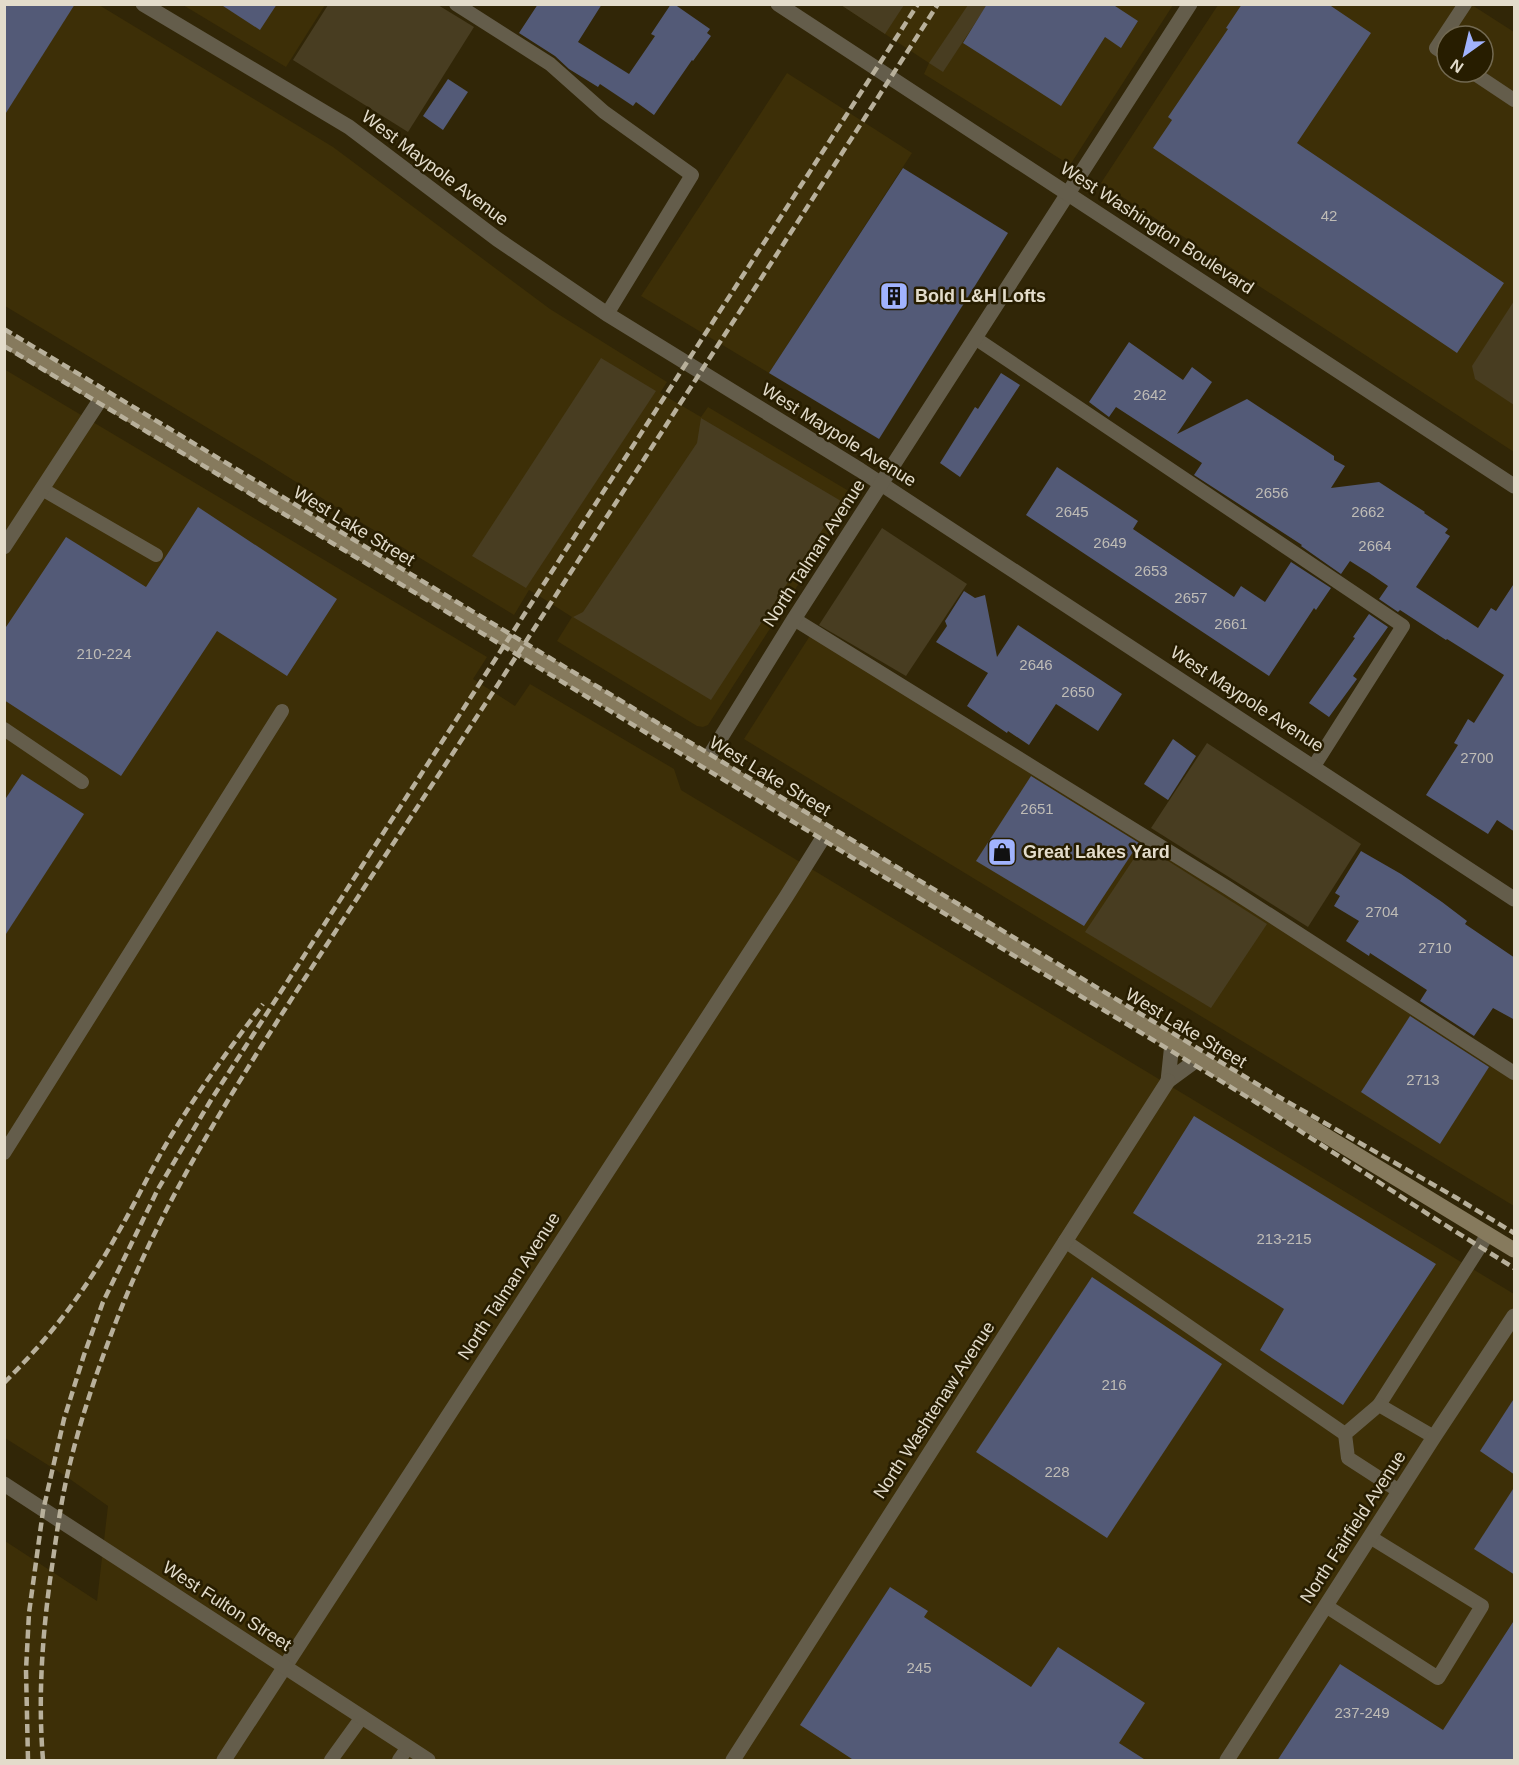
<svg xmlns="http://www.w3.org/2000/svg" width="1519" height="1765" viewBox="0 0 1519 1765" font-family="Helvetica,sans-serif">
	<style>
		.built { fill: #3d2f07; fill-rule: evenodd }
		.green { fill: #483d21 }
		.building { fill: #535a77 }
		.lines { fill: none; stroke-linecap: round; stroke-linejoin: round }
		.service { stroke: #645d4b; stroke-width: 14 }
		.minor { stroke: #645d4b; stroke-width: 15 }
		.tertiary { stroke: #645d4b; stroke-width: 15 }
		.secondary { stroke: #867a5d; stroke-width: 15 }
		.rail { stroke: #b8b09b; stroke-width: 4.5; stroke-dasharray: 9 4.5; stroke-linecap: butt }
		.labels { text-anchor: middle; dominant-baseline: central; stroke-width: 5; stroke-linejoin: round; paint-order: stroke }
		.number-label { font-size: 15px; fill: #bfbcb6 }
		.street-label { font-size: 18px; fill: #e3dccb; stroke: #271d00 }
		.poi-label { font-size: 18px; font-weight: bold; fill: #e3dccb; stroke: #271d00; text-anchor: start }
	</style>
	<rect width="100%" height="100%" fill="#312607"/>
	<g class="built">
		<path d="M4,5H99L333,147L550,309L667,382L660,393L701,417L708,407L847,490L850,497L848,507L708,725L703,727L697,726L557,641L572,617L536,594L529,590L514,615L349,515L261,460L5,306Z"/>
		<path d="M183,5H325L286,67Z"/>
		<path d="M841,5H1173L1070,165L924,74L929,63Z"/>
		<path d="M1218,5H1472L1514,32V452L1101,183ZM1447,36H1483V72H1447Z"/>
		<path d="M787,73L912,153L769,373L641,296Z"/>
		<path d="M4,369L487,657L473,679L515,706L530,684L674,769L681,790L1514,1294V1760H5V1541L97,1601L108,1506L67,1477L5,1438Z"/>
		<path d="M813,631L1514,1073V1206L744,739Z"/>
	</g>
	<g class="green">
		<path d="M328,5H438L474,27L408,132L293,60Z"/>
		<path d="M841,5H904L885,34Z"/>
		<path d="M968,5H987L943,72L929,63Z"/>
		<path d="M1514,301V405L1475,379L1472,366Z"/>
		<path d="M601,358L656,391L526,588L472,556Z"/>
		<path d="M701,418L841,501L711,700L573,617L583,612L697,443Z"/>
		<path d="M882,528L967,584L906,676L819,625Z"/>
		<path d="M1207,743L1361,844L1308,927L1151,828Z"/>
		<path d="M1143,845L1267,924L1211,1008L1085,932Z"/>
	</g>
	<g class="building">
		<path d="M4,4H75L4,116Z"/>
		<path d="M220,4H277L260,30Z"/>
		<path d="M538,4H602L578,42L629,74L655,36L651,34L671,4H674L710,29L707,33L711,36L693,61L692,60L654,115L636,102L633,106L600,84L598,87L569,69L555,56L519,33Z"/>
		<path d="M987,4H1112L1138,21L1121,48L1105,37L1061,106L963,43Z"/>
		<path d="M1242,4H1328L1371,33L1297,143L1504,283L1457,353L1153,148L1172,120L1168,117L1228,29L1226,28Z"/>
		<path d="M448,79L468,92L443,130L423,116Z"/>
		<path d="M903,168L1008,233L879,439L769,373Z"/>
		<path d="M1129,342L1183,380L1192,367L1212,382L1177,434L1247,399L1334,456V460L1345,466L1331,488L1379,482L1425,512L1424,513L1448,529L1445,533L1450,536L1416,587L1478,628L1491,608L1496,611L1515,582V832L1497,820L1488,834L1426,795L1458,745L1454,743L1468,719L1474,723L1504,675L1447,639L1446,640L1400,610L1398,612L1379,599L1388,586L1369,573L1350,561L1341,574L1301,546L1302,545L1194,475L1202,463L1116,407L1109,417L1089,402Z"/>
		<path d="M1001,373L1020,385L960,477L940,463L975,407L978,409Z"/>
		<path d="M1057,467L1138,521L1133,529L1234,597L1241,586L1265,602L1291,562L1331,588L1316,610L1314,608L1269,676L1026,515Z"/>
		<path d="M198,507L337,599L287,676L217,631L121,776L4,700V630L66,537L146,587Z"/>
		<path d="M964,591L975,598L985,595L997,657L1018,625L1122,694L1098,731L1056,704L1029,745L1008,731L1007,733L967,706L988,673L936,642L947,626L945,621Z"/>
		<path d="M1369,614L1388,627L1353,676L1357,679L1329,717L1309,703L1355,638L1353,637Z"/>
		<path d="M1173,739L1196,756L1168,800L1144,784Z"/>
		<path d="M22,774L84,814L4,937V801Z"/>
		<path d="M1031,776L1139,843L1084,926L976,861Z"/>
		<path d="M1361,851L1401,874L1442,902L1467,921L1465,924L1515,958V1020L1493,1008L1474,1036L1420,1001L1427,990L1370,953L1369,956L1346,941L1359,921L1334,906L1340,896L1335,893Z"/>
		<path d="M1410,1016L1489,1067L1440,1144L1361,1092Z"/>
		<path d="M1194,1116L1436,1264L1343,1405L1260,1350L1284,1309L1133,1213Z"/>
		<path d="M1092,1277L1222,1364L1107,1538L976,1452Z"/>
		<path d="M1515,1397V1475L1480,1451Z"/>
		<path d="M1515,1486V1575L1474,1549Z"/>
		<path d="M890,1587L928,1611L924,1617L1031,1687L1058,1647L1145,1703L1119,1743L1147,1761H855L800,1725Z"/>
		<path d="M1515,1619V1761H1277L1340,1664L1443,1730Z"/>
	</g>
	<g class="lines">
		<g class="service">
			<path d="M456,4L550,64L604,112L692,175L607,314"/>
			<path d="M1447,55L1436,48L1465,4"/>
			<path d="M1472,72L1514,100"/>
			<path d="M975,338L1403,626L1314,766"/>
			<path d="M42,489L156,555"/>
			<path d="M794,619L1228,888L1514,1073"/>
			<path d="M4,729L82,782"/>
			<path d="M4,1153L282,711"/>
			<path d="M1065,1241L1345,1434"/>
			<path d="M1379,1405L1488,1234"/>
			<path d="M1399,1491L1348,1458L1345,1434L1379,1405L1434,1437"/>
			<path d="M1326,1606L1438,1678L1482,1606L1370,1537"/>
			<path d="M331,1760L362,1717"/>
			<path d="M399,1760L408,1747"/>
		</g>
		<g class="minor">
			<path d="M143,4L349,127L497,239L607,314L860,470L1514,899"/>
			<path d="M4,547L102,397"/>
			<path d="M707,760L794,619L1190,4"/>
			<path d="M1172,1043L1168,1081L1198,1059"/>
			<path d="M224,1760L786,897L826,833"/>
			<path d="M733,1760L1168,1081"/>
			<path d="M1227,1760L1434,1437L1514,1316"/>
		</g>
		<g class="tertiary">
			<path d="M778,4L1514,486"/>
			<path d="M4,1484L428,1760"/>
		</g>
		<path class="secondary" d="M4,339L707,760L1514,1250"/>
		<g class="rail">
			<path d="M4,329L1272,1093L1455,1197L1514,1233"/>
			<path d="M4,346L437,606L1257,1103L1437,1220L1514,1268"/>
			<path d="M4,1383C52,1335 86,1290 119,1231C138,1198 154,1163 174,1131C201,1087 232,1045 263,1004"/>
			<path d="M28,1760L26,1670L29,1613L43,1511L64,1419L84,1355L103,1302L158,1189L211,1100L918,4"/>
			<path d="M43,1760C38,1700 42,1640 50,1580C55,1547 59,1513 66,1481C79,1420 102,1356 125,1299C170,1190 233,1090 296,992C362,890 429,790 495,689C643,461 791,233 938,4"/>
		</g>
	</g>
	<defs>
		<g id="building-square" transform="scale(1.5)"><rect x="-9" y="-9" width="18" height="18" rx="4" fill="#a1b3fd" stroke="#271d00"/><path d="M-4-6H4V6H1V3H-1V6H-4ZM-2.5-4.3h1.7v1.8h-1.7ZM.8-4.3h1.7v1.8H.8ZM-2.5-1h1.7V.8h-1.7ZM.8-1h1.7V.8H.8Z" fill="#111"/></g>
		<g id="shop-square" transform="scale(1.5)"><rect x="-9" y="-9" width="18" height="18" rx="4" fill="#a1b3fd" stroke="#271d00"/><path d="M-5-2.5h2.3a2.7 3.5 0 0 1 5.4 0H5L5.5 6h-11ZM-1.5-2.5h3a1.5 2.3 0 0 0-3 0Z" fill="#111"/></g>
	</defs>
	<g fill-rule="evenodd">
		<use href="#building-square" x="894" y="296"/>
		<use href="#shop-square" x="1002" y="852"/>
	</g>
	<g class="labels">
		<g class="number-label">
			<text x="1329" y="215">42</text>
			<text x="1150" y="394">2642</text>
			<text x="1272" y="492">2656</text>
			<text x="1072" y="511">2645</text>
			<text x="1368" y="511">2662</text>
			<text x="1110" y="542">2649</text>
			<text x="1375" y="545">2664</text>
			<text x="1151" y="570">2653</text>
			<text x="1191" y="597">2657</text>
			<text x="1231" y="623">2661</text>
			<text x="104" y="653">210-224</text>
			<text x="1036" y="664">2646</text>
			<text x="1078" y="691">2650</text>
			<text x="1477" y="757">2700</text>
			<text x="1037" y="808">2651</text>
			<text x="1382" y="911">2704</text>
			<text x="1435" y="947">2710</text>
			<text x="1423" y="1079">2713</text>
			<text x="1284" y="1238">213-215</text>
			<text x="1114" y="1384">216</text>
			<text x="1057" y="1471">228</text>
			<text x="919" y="1667">245</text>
			<text x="1362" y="1712">237-249</text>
		</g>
		<g class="street-label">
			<text transform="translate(435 168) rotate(37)">West Maypole Avenue</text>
			<text transform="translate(1157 228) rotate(33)">West Washington Boulevard</text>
			<text transform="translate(839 435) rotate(32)">West Maypole Avenue</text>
			<text transform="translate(354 526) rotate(31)">West Lake Street</text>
			<text transform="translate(814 553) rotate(-57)">North Talman Avenue</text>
			<text transform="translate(1247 699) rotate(33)">West Maypole Avenue</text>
			<text transform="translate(770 776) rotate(31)">West Lake Street</text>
			<text transform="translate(1186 1028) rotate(31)">West Lake Street</text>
			<text transform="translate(509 1286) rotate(-57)">North Talman Avenue</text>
			<text transform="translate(934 1410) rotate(-57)">North Washtenaw Avenue</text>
			<text transform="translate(1353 1527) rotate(-57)">North Fairfield Avenue</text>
			<text transform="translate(227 1606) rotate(33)">West Fulton Street</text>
		</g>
		<g class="poi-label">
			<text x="915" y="296">Bold L&amp;H Lofts</text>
			<text x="1023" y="852">Great Lakes Yard</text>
		</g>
	</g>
	<rect width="1519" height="1765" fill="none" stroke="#e3dccb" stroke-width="12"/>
	<g transform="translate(1465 54) rotate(214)"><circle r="28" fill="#271d00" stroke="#726951" stroke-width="1.5"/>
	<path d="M0-4.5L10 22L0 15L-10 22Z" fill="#a1b3fd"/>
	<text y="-9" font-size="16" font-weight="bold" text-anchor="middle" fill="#e3dccb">N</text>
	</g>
</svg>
